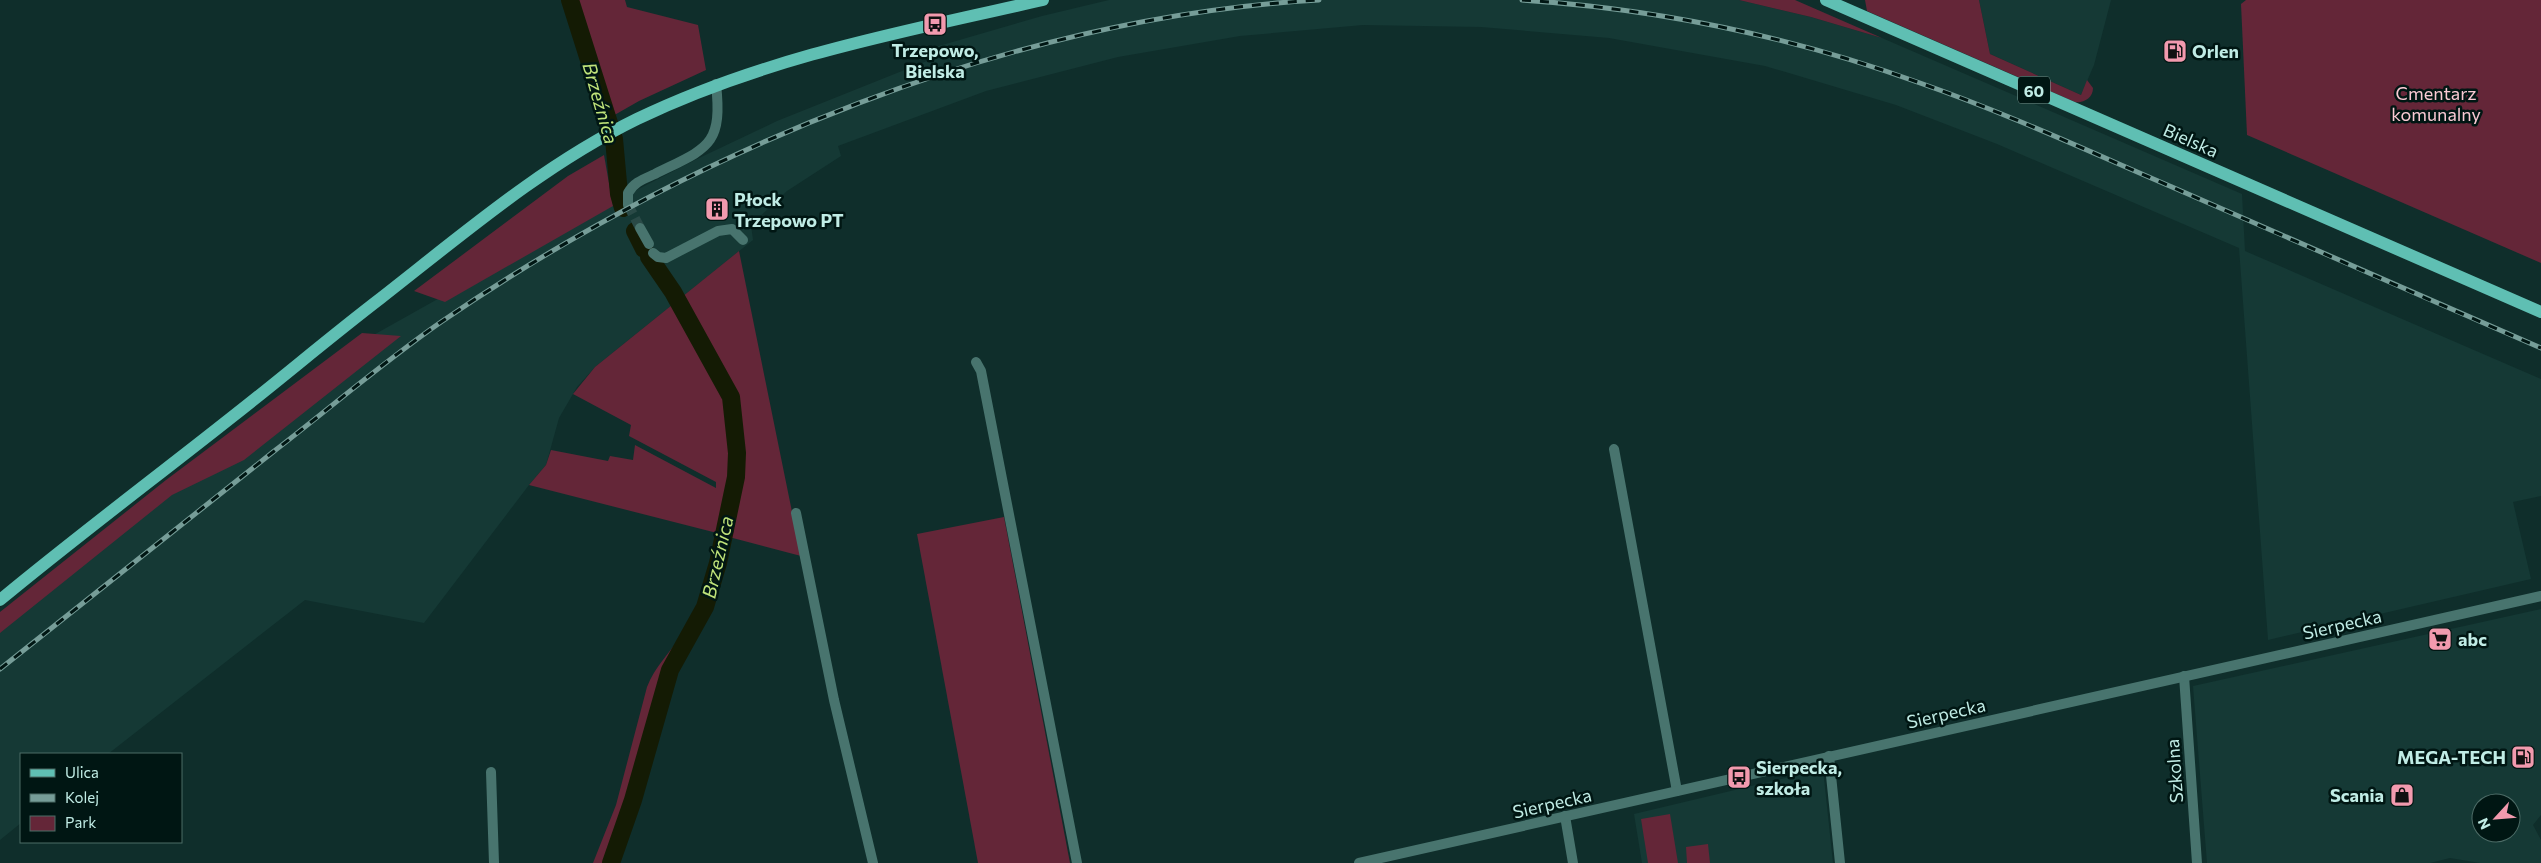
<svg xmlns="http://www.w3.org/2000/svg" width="2541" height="863" viewBox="0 0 2541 863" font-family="Commissioner,sans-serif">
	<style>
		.built { fill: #153935; fill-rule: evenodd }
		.green { fill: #642638 }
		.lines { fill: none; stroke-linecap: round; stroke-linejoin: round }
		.river { stroke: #141b04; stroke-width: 18 }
		.minor-tunnel { stroke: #2a4a47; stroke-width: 10; stroke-dasharray: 10 5; stroke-linecap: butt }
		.minor { stroke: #48746e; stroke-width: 10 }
		.major { stroke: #5fbfb3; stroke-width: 12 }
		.rail-casing { stroke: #769d98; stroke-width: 5 }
		.rail { stroke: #001613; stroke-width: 3; stroke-dasharray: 9; stroke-linecap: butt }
		.labels { text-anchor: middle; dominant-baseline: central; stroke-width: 5; stroke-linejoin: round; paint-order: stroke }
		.shield { fill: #001613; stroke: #86aca6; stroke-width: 1 }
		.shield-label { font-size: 16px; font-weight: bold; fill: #c0ece5 }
		.poi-label { font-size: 18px; font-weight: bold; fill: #c0ece5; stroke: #001613; text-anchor: start }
		.park-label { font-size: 18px; fill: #facad4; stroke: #001613 }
		.street-label { font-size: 18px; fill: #c0ece5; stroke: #001613 }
		.water-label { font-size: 19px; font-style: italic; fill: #c0e47a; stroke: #001613 }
	</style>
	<rect width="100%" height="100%" fill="#0f2e2b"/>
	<g class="built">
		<path d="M1109,0H1739L1811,17L1882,38L2242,194L2245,251L2541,379V496L2513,502L2531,579L2268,640L2239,248L1997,144L1896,105L1765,66L1609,38L1481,27L1363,25L1240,36L1118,57L986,91L838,146L841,156L787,191L751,225L753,240L595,367L577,387L559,418L546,465L529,485L424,623L305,600L108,754H21V823L0,840V618L320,365L586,216L697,159L777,121L927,61L925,50L1042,16Z"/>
		<path d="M1979,0H2111L2094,65L2081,95L1990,54Z"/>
		<path d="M2541,609V815L2533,825L2541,840V863H2480L2450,858L2430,863H2207L2193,686ZM2481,803H2511V833H2481Z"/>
		<path d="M1823,769L1833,863H1642L1634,814Z"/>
	</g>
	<g class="green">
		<path d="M573,0H625L627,7L698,25L706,70L639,101L611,117Z"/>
		<path d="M1739,0H1795L1882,38L1811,17Z"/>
		<path d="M1865,0H1979L1990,54L2081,95L2087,80L2093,88C2093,98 2084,103 2075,102L1867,11Z"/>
		<path d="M2246,0H2541V263L2247,135L2241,4Z"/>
		<path d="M604,155L613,206L445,302L414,291L568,176Z"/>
		<path d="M739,251L801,556L729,537L712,599L675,674L646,781L618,863H593L616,805L647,687C655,666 669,654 681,636C701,606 708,567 717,533L529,485L546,465L551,450L608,461L610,456L633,460L635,445L716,488V482L629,436L631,425L573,394L595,367Z"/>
		<path d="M362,333L401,336L244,460L172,495L0,633V612L166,480Z"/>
		<path d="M1004,517L1070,863H978L917,534Z"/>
		<path d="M1670,814L1678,863H1648L1641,819Z"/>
		<path d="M1708,844L1710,863H1687L1686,847Z"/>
	</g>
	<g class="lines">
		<g class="river">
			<path d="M570,0L614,139L619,194L623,208"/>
			<path d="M635,231L644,249"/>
			<path d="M611,863L633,800L670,670L705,607L718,563L736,477L737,453L731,397L673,292L649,257"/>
		</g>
		<path class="minor-tunnel" d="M628,205L640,228"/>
		<g class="minor">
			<path d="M628,205V193C634,182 644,179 655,174C707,148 723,147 716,84"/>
			<path d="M640,228L649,244"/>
			<path d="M653,253L658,257L666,258L718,231L732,229L743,240"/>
			<path d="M976,362L981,371L1077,863"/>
			<path d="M1614,449L1677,791"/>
			<path d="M796,513L834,700L873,863"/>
			<path d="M2184,676L2197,863"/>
			<path d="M1829,756L1840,863"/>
			<path d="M491,772L494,863"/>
			<path d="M1565,816L1573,863"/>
			<path d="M1359,863L2541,596"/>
		</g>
		<g class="major">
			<path d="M1826,0L2541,312"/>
			<path d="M0,600C76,537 155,478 232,417C282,378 330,337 381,298C463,234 543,165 637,119C766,57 905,31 1043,0"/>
		</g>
		<g class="rail-casing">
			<g id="rail">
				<path d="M1522,0C1658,9 1793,37 1920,83C2006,113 2088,151 2172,187C2295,241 2418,295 2541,348"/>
				<path d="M0,669C91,597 182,524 273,452C329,409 382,363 441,322C692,150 1013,17 1319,0"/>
			</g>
		</g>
		<use href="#rail" class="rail"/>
	</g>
	<defs>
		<g id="bus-square" transform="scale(1.25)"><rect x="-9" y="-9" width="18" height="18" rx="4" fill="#f29aae" stroke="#001613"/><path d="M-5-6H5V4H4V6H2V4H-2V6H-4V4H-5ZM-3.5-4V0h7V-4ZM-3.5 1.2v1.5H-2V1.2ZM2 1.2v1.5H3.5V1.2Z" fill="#111"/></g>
		<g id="fuel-square" transform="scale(1.25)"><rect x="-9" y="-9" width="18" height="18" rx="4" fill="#f29aae" stroke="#001613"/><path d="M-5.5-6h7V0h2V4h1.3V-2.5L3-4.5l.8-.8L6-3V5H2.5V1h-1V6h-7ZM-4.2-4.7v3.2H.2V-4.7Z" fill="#111"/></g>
		<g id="building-square" transform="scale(1.25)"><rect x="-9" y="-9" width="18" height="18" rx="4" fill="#f29aae" stroke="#001613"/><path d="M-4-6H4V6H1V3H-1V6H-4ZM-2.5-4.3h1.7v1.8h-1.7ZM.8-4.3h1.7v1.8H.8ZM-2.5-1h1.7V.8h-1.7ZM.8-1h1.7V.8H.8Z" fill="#111"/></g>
		<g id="supermarket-square" transform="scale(1.25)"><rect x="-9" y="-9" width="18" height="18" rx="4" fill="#f29aae" stroke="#001613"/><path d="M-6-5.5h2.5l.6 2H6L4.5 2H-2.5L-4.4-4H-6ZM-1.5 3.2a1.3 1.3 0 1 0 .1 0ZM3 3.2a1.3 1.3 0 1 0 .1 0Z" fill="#111"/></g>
		<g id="shop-square" transform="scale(1.25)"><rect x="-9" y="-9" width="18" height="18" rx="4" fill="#f29aae" stroke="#001613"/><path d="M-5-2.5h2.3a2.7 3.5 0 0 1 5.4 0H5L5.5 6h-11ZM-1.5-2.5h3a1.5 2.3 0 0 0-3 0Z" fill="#111"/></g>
	</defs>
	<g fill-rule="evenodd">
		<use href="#bus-square" x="935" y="24"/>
		<use href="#fuel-square" x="2175" y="51"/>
		<use href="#building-square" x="717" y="209"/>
		<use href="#supermarket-square" x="2440" y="639"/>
		<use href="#fuel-square" x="2523" y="757"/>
		<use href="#bus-square" x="1739" y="777"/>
		<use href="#shop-square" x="2402" y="795"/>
	</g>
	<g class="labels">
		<rect class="shield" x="2018" y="76.5" width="32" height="27" rx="4"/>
		<g class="shield-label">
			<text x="2034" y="90">60</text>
		</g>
		<g class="poi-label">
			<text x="935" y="50" text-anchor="middle">Trzepowo,<tspan x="935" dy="21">Bielska</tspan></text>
			<text x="2192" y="51">Orlen</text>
			<text x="734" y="199">Płock<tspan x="734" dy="21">Trzepowo PT</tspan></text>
			<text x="2458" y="639">abc</text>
			<text x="2506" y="757" text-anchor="end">MEGA-TECH</text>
			<text x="1756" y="767">Sierpecka,<tspan x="1756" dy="21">szkoła</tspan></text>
			<text x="2384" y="795" text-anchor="end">Scania</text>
		</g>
		<g class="park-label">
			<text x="2436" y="93">Cmentarz<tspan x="2436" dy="21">komunalny</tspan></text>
		</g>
		<g class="street-label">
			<text transform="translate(2191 140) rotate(24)">Bielska</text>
			<text transform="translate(2342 624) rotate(-13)">Sierpecka</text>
			<text transform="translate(1946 713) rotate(-13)">Sierpecka</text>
			<text transform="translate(2174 771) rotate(-94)">Szkolna</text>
			<text transform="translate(1552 803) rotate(-13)">Sierpecka</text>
		</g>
		<g class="water-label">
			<text transform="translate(601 103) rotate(74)">Brzeźnica</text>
			<text transform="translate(717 557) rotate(-77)">Brzeźnica</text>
		</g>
	</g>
	<rect x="20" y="753" width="162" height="90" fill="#001613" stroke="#4d6c67"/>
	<rect x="30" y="769" width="25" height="8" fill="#5fbfb3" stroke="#4d6c67"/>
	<text x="65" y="778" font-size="15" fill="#c0ece5">Ulica</text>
	<rect x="30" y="794" width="25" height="8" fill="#769d98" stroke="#4d6c67"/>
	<text x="65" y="803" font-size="15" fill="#c0ece5">Kolej</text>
	<rect x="30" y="816" width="25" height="15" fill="#642638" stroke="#4d6c67"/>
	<text x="65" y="828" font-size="15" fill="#c0ece5">Park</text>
	<g transform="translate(2496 818) rotate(244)"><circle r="24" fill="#001613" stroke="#4d6c67"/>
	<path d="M0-4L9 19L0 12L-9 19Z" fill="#f29aae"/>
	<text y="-8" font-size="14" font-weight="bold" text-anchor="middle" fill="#c0ece5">N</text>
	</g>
</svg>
